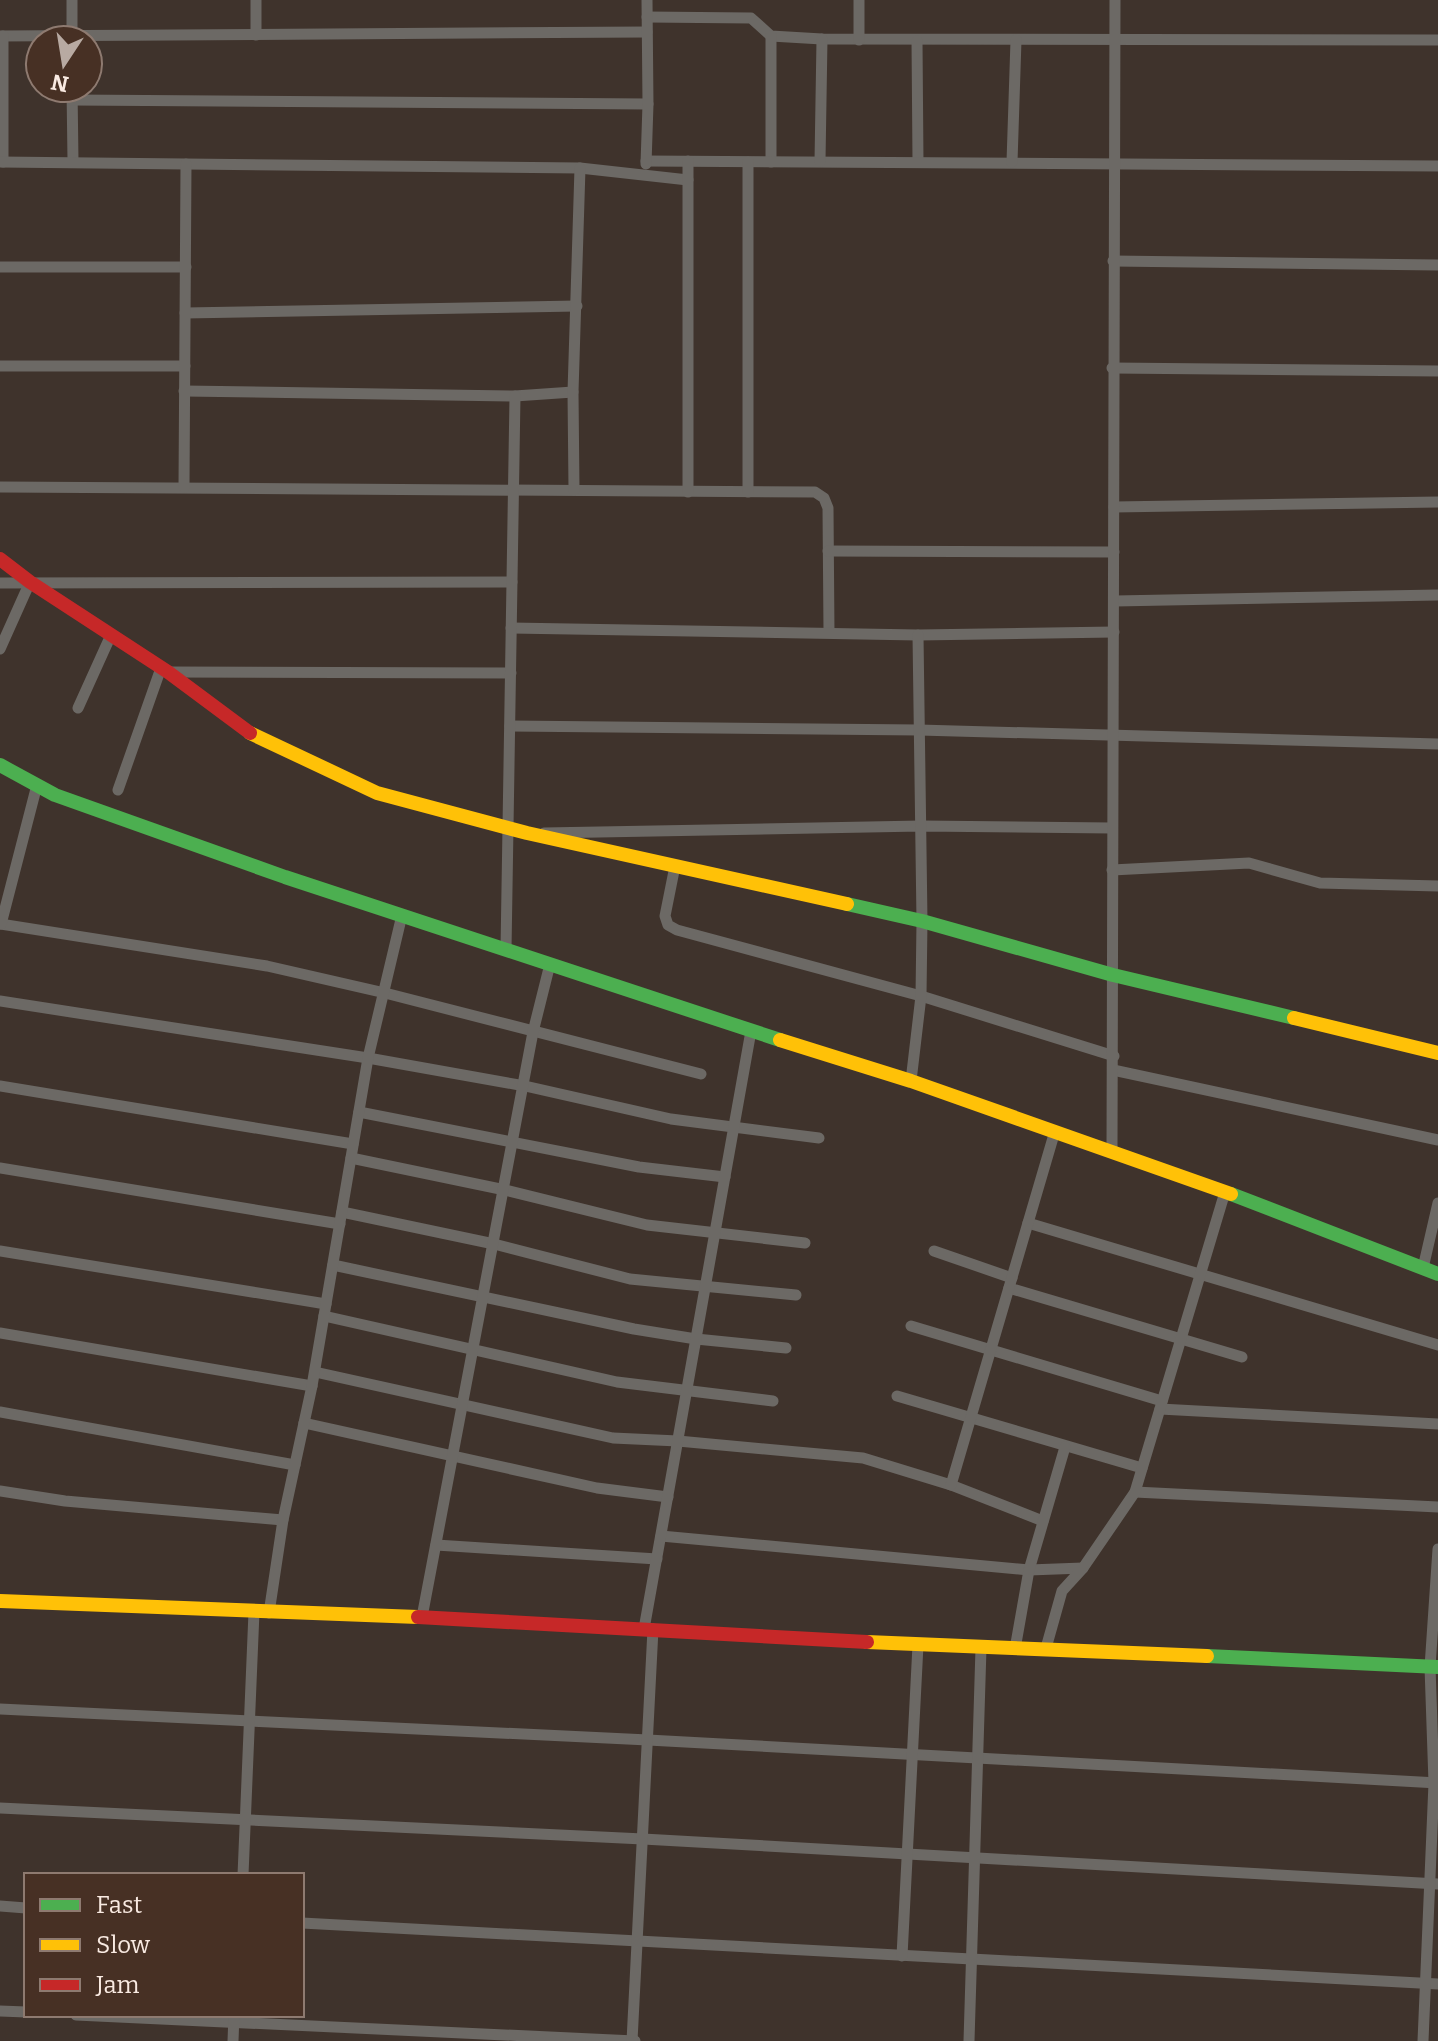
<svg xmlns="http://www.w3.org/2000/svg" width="1438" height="2041" viewBox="0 0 1438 2041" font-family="Bitter,serif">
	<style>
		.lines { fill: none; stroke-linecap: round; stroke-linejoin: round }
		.street { stroke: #6c6965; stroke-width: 11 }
		.fast { stroke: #4caf50; stroke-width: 14 }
		.slow { stroke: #ffc107; stroke-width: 14 }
		.jam { stroke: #c62828; stroke-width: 14 }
	</style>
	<rect width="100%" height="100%" fill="#3f332c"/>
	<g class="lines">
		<g class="street">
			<path d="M72,0V40"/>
			<path d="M256,0V35"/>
			<path d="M647,17L751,18L771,36L822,39L1438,40"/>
			<path d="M0,36L647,32"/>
			<path d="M3,36V162"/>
			<path d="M771,36V162"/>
			<path d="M859,40V0"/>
			<path d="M917,41L918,162"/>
			<path d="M72,88L73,161"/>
			<path d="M72,100L648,104"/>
			<path d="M646,161L1438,166"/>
			<path d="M820,161L822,39"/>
			<path d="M0,162L580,168L688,180"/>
			<path d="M1012,162L1016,40"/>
			<path d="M646,164L648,104L647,0"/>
			<path d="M1113,261L1438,265"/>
			<path d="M0,267H186"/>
			<path d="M185,313L577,306"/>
			<path d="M0,366H185"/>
			<path d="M1112,368L1438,371"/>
			<path d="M184,391L515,396L573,392"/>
			<path d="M0,487L815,492L824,498L828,508L829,632"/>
			<path d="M184,487L186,164"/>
			<path d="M574,490L573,392L580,168"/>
			<path d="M688,492V161"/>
			<path d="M748,492V162"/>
			<path d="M1114,507L1438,502"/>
			<path d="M828,551L1114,552"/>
			<path d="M0,583L512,582"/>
			<path d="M1115,601L1438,595"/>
			<path d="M511,628L918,635L1114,632"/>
			<path d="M0,649L30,582"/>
			<path d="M168,672L511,673"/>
			<path d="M78,708L111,635"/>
			<path d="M510,726L919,730L1438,744"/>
			<path d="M118,790L161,668"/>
			<path d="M544,833L921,826L1112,828"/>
			<path d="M675,866L665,916L668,925L677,930L921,996L1114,1056"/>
			<path d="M1112,870L1249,863L1320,883L1438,886"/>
			<path d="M0,924L267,966L385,993L701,1074"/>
			<path d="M1,924L37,785"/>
			<path d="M506,950L515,396"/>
			<path d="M0,1001L368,1058L525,1086L671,1119L819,1138"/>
			<path d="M1113,1070L1438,1140"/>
			<path d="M911,1081L921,996L922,921L918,635"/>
			<path d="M0,1086L353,1144"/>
			<path d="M359,1112L639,1167L725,1177"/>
			<path d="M1112,1151L1115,0"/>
			<path d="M351,1158L505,1190L647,1225L805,1243"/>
			<path d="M0,1168L340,1224"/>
			<path d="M342,1212L494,1244L630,1279L796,1295"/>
			<path d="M1028,1223L1438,1345"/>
			<path d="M0,1251L326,1304"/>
			<path d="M934,1251L1012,1278"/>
			<path d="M333,1265L634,1329L696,1339L786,1348"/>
			<path d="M1423,1268L1438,1203"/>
			<path d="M1009,1288L1242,1357"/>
			<path d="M324,1316L617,1382L773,1401"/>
			<path d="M911,1326L1162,1401"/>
			<path d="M0,1333L312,1386"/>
			<path d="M315,1372L613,1438L678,1441L863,1458L951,1485L1043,1521"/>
			<path d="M897,1396L1142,1468"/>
			<path d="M1160,1409L1438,1424"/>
			<path d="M0,1412L295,1465"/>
			<path d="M304,1423L597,1488L668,1497"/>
			<path d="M951,1485L1055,1131"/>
			<path d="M0,1491L65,1501L283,1520"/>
			<path d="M1135,1492L1438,1507"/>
			<path d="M661,1536L1029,1570L1083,1568"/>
			<path d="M436,1545L657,1559"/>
			<path d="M269,1613L283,1520L312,1386L368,1058L402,915"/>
			<path d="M422,1617L533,1032L550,964"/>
			<path d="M644,1629L751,1031"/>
			<path d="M1046,1648L1062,1591L1083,1568L1135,1492L1225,1192"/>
			<path d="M1015,1649L1029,1570L1065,1447"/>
			<path d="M0,1709L648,1740L1438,1783"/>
			<path d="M0,1808L643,1839L1438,1884"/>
			<path d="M243,1875L254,1612"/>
			<path d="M0,1906L26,1908"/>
			<path d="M302,1923L1438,1984"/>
			<path d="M902,1956L918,1645"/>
			<path d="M0,2011L26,2012"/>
			<path d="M76,2015L635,2041"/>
			<path d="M233,2041L234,2015"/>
			<path d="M632,2041L653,1629"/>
			<path d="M969,2041L981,1648"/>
			<path d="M1423,2041L1434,1783L1430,1667L1438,1549"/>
		</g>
		<g class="fast">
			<path d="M0,765L55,795L285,877L780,1040"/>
			<path d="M847,904L922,921L1113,975L1294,1018"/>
			<path d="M1231,1194L1438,1274"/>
			<path d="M1207,1656L1438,1667"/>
		</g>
		<g class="slow">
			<path d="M250,733L377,793L527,833L847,904"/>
			<path d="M1294,1018L1438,1053"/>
			<path d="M780,1040L911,1081L1231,1194"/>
			<path d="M0,1601L418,1617"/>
			<path d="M867,1642L1207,1656"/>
		</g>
		<g class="jam">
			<path d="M0,559L30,582L168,672L250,733"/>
			<path d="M418,1617L867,1642"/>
		</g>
	</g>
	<rect x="24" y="1873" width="280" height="144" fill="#473024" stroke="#8e7a70" stroke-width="2"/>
	<rect x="40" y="1899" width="40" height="12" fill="#4caf50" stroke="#8e7a70" stroke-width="2"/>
	<text x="96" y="1913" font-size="24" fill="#f9eae2">Fast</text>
	<rect x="40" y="1939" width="40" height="12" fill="#ffc107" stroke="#8e7a70" stroke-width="2"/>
	<text x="96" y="1953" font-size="24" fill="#f9eae2">Slow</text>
	<rect x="40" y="1979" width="40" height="12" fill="#c62828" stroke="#8e7a70" stroke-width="2"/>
	<text x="96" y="1993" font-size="24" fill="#f9eae2">Jam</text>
	<g transform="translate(64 64) rotate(192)"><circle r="38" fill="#473024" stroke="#8e7a70" stroke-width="2"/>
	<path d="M0-6L14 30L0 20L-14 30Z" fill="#b8aaa2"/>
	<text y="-12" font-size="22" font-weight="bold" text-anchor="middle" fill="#f9eae2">N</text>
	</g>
</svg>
